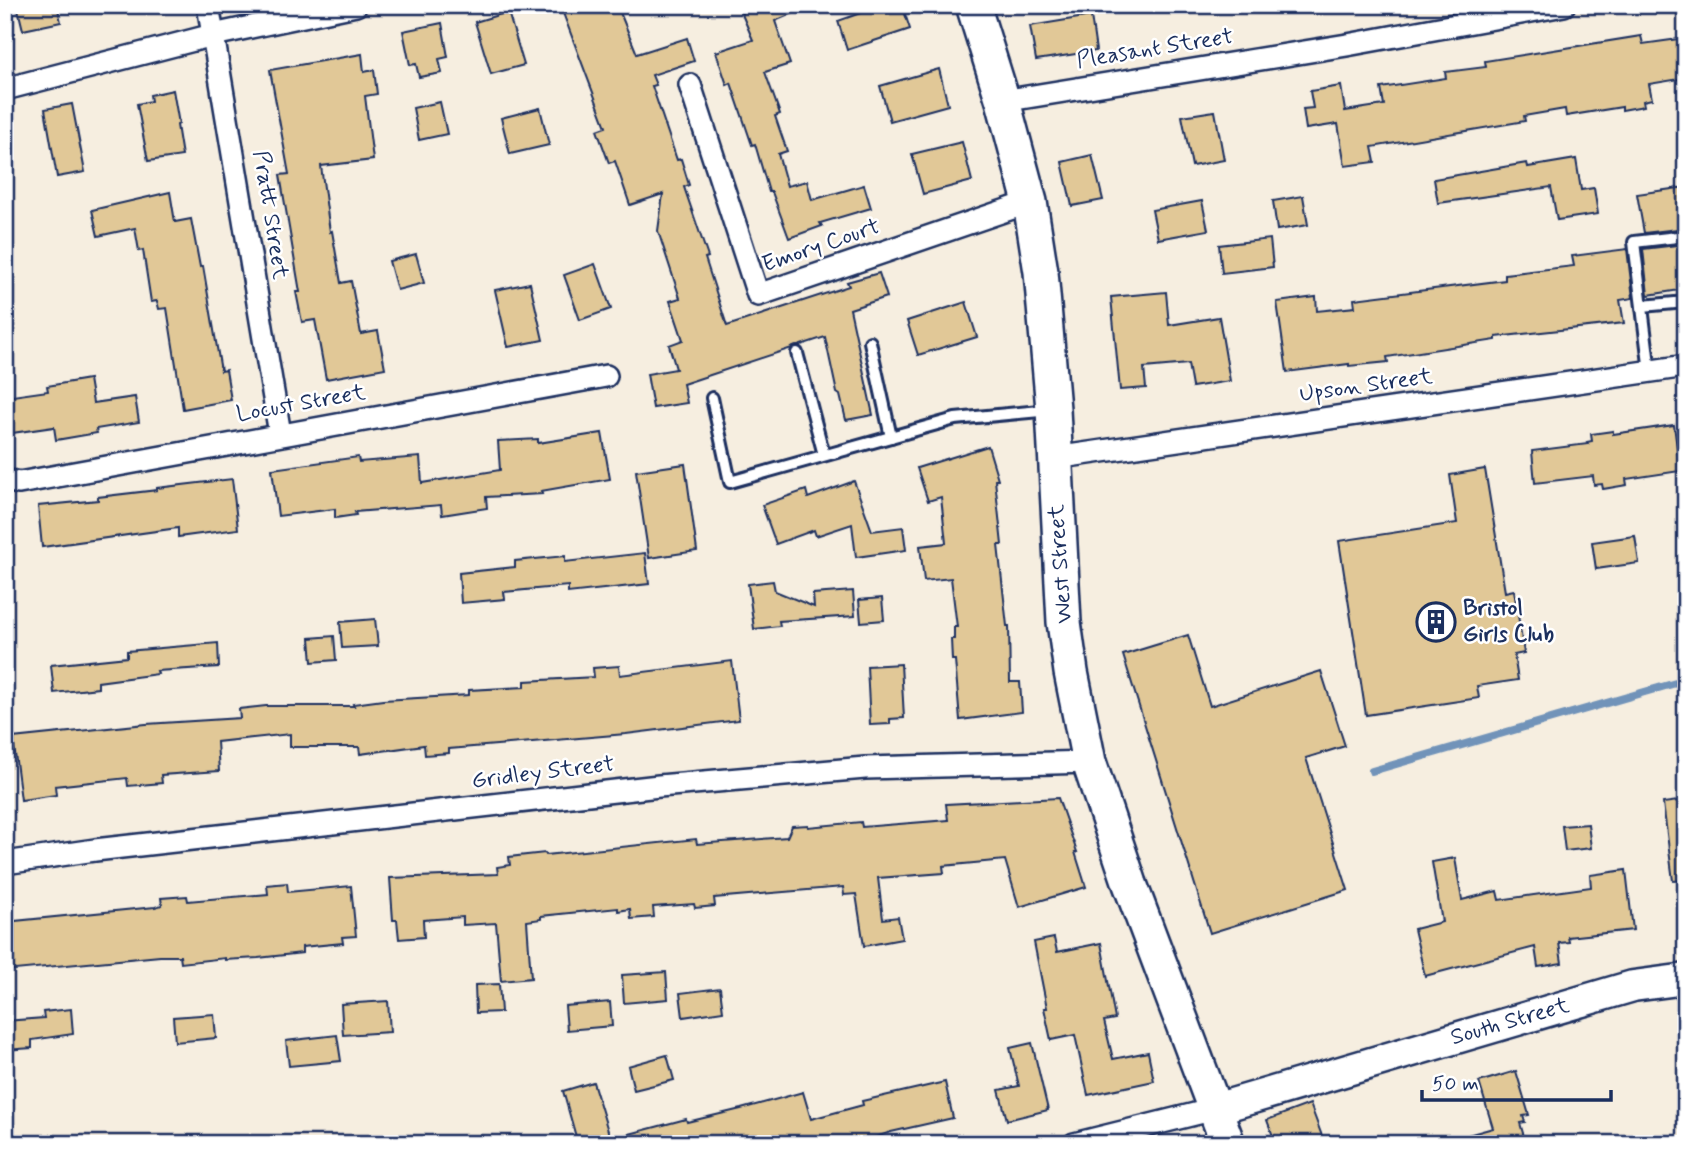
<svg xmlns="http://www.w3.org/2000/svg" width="1691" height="1149" viewBox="0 0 1691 1149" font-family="Mynerve,sans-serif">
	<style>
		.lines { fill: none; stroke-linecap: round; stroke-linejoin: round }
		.stream { stroke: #7193b9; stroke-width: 8 }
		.building { fill: #e1c897; stroke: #1b2f5e; stroke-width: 2 }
		.service-casing { stroke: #1b2f5e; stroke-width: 16 }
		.minor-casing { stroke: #1b2f5e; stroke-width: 26 }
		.secondary-casing { stroke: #1b2f5e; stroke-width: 35 }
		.primary-casing { stroke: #1b2f5e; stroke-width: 38 }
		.service { stroke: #fff; stroke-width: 10 }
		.minor { stroke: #fff; stroke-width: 21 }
		.secondary { stroke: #fff; stroke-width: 30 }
		.primary { stroke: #fff; stroke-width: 33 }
		.labels { text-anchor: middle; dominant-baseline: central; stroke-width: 5; stroke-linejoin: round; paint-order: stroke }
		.street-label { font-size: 23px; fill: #1b2f5e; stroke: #fff }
		.poi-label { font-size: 23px; font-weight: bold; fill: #1b2f5e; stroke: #fff; text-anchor: start }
	</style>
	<rect width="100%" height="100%" fill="#f6eee0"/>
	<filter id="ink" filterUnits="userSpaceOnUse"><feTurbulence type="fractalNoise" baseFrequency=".0143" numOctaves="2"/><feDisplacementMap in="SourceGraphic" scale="14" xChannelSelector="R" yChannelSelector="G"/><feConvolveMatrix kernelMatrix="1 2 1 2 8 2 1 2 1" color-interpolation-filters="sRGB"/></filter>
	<g filter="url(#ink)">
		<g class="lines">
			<path class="stream" d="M1372,771L1686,680"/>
		</g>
		<g class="building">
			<path d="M17,5H57L61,22L23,30Z"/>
			<path d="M560,5H617L637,54L687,38L694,61L652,75L656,85L652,86L677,160L681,159L689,185L684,187L708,257L705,258L727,326L849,286L847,282L879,273L887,297L850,309L873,415L846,420L840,395L837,393L825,337L683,384L687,403L653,408L647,374L676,369L669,345L683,340L670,301L680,298L658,231L663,194L630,205L615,161L609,163L597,130L606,127Z"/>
			<path d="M738,5H812L775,21L790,64L765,72L780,114L775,116L787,151L778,154L787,186L807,181L812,200L864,185L871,208L820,223L822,226L789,238L772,192H769L755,144L752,145L731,83L727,85L716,52L753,40Z"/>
			<path d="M870,5H902L910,29L847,50L838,21L872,9Z"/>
			<path d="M508,12L524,65L491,74L475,22Z"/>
			<path d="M1091,16L1096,51L1036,60L1030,26Z"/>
			<path d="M442,23L448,57L439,59L442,73L419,77L416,64L410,65L403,31Z"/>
			<path d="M1641,36L1643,44L1686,38V78L1649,84L1652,99L1643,101L1644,106L1622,110V107L1566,116L1565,109L1524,116L1525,121L1372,147L1375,162L1345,166L1338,124L1306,129L1303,109L1313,108L1310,91L1341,86L1345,111L1384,105L1381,88L1446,78L1445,72L1486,67L1485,61Z"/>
			<path d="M362,54L364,72L374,70L377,94L365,96L373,160L321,166L330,232L332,231L341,283L351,281L361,334L378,331L385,368L326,379L315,320L302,322L296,292H300L280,175L289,174L270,70Z"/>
			<path d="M939,69L948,105L890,121L880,86Z"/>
			<path d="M173,90L179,124L177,125L182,156L148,161L137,104L151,101L150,95Z"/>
			<path d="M440,102L447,134L419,140L413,108Z"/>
			<path d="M72,104L85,172L57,177L45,109Z"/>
			<path d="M540,108L549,145L510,154L501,118Z"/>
			<path d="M1215,111L1224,160L1192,166L1182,116Z"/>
			<path d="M962,142L972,181L923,194L912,154Z"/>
			<path d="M1092,155L1103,200L1072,206L1062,162Z"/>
			<path d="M1576,159L1581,190L1594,188L1598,214L1557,220L1551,187L1438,203L1434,179L1527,163L1528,167Z"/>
			<path d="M1686,187V228L1644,233L1637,194Z"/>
			<path d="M170,192L175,222L191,219L200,267L203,266L221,371L226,370L231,400L183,409L167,308L159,309L157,301L151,302L143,250L139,251L135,228L98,236L92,210Z"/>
			<path d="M1303,196L1308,225L1277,230L1273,201Z"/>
			<path d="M1202,201L1208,230L1158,239L1152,210Z"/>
			<path d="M1270,239L1273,267L1222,273L1219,245Z"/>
			<path d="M1686,244V289L1648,295L1643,249Z"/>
			<path d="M1627,249L1633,298L1620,300L1624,323L1496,337V340L1387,357L1388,362L1349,366V364L1287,372L1277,302L1316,297L1317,311L1355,307L1354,299L1505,280V274L1574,266L1572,256Z"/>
			<path d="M416,254L424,283L397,290L389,261Z"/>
			<path d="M595,264L611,309L580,320L564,275Z"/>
			<path d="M530,283L543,340L508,347L495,290Z"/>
			<path d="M1166,292L1169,325L1219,317L1230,381L1192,387L1188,364L1144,368L1146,388L1120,390L1111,297Z"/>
			<path d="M966,302L977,337L918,355L907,321Z"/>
			<path d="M89,379L93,403L135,397L139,422L96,429L97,433L56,440L54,427L5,434V397L48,391L47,386Z"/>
			<path d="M1674,425L1680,471L1626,479L1627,485L1603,489L1602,484L1594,485L1593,476L1535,483L1532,451L1588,444L1587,442L1592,441L1591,434L1613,431V434Z"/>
			<path d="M602,433L610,479L541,491L542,494L486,497L487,508L442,515L441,505L355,512L356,515L335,518V509L278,516L272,469L358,457L359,462L420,457L422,483L500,470L498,441L538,439V443Z"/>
			<path d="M988,446L998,479L995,480L1002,545H998L1007,626H1009L1010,682H1020L1022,712L960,720L955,660H952L951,639H954V627H957L951,578L924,581L920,546L946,543L941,497L928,501L917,468Z"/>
			<path d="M685,464L697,551L649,558L636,471Z"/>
			<path d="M1485,469L1505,592L1514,590L1524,653L1514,655L1518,680L1477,686L1479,698L1366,715L1339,541L1457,523L1450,475Z"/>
			<path d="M232,479L238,529L178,537V528L42,547L38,506L98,500V497L157,490V488Z"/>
			<path d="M854,481L872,531L903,527L906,550L856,557L852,524L816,536L814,530L776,544L762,505L806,490L808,498Z"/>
			<path d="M1635,536L1639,563L1596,569L1592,542Z"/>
			<path d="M645,553L649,584L568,593V586L504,592L505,599L461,603L459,573L515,567V561L565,556V562Z"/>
			<path d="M773,581L775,591L814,607L813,594L853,591L855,616L779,621L780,626L754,629L748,584Z"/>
			<path d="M882,598L884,620L861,622L859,600Z"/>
			<path d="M375,619L378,646L342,648L340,622Z"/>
			<path d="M1188,635L1210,706L1321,671L1345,746L1306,758L1348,890L1210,933L1123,655Z"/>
			<path d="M334,636L336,660L312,662L310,638Z"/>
			<path d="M218,643L219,667L157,671L158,674L98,682V688L54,693L51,665L127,657V651Z"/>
			<path d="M732,661L739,720L626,734L449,749V753L425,755L424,745L360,754L359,747H290V734L217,742L219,771L161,775L162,783L128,786L127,778L55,786L56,795L21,800L13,738L146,724L240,718L239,709L266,706H354L353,704L383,700L469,695V690L525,687V681L594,677L593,668L619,666L620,675Z"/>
			<path d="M901,664L904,718L890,719V724L870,725L867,666Z"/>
			<path d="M1058,798L1077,852H1075L1086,887L1019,907L1005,860L943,866L944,873L878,878L883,919L898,917L902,939L864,946L856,894L844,895L843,887L714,898L715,906L695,908L694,904L653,907L654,917L631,919L630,909L618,911V908L541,916V919L527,921L531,978L501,981L496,923L463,925V917L423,920L424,937L399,939L397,920H393L390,878L498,874L497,867L510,865L509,857L545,853L546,855L696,839L697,844L787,837L792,826L808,825V827L861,822L862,827L948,820L946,804Z"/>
			<path d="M1686,800V880L1673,881L1663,803Z"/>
			<path d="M1588,824L1591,848L1565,851L1562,826Z"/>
			<path d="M1455,858L1462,900L1497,891L1499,900L1591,887L1590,875L1626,870L1633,930L1568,937L1569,942L1559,943L1562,963L1538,967L1535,947L1425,976L1414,929L1442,922L1432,862Z"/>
			<path d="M287,883L288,892L351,886L356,936L342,937L343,943L302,947V953L258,958L225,960V958L181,963L180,956H160L5,971V922L155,907L162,905L161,898L187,896L188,901L268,894L267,885Z"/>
			<path d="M1054,938L1057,952L1101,943L1115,1019L1104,1021L1113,1059L1148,1052L1154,1081L1088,1095L1075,1035L1051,1040L1044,1008H1047L1034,942Z"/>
			<path d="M666,972L668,999L624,1003L622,975Z"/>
			<path d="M499,984L501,1012L476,1013L475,985Z"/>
			<path d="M720,988L723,1011L683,1017L680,993Z"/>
			<path d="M388,1001L390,1032L343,1035L341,1004Z"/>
			<path d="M610,1002L612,1026L567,1030L565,1006Z"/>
			<path d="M71,1009L73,1034L32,1040V1048L5,1050V1021L44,1018L43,1012Z"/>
			<path d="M214,1014L216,1038L175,1042L173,1017Z"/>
			<path d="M337,1035L341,1061L289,1066L286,1041Z"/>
			<path d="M1032,1043L1048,1110L1007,1120L999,1090L1019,1086L1010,1048Z"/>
			<path d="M667,1055L674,1080L634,1090L628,1066Z"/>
			<path d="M1516,1071L1529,1115L1523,1116L1525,1122L1520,1123L1525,1140L1512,1144H1458L1457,1138L1493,1128L1479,1082Z"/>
			<path d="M593,1082L612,1144H578L563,1091Z"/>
			<path d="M945,1082L953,1118L891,1132L855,1144H619L618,1137L686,1119L687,1122L741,1109L803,1092L811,1119L863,1105L862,1101Z"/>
			<path d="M1310,1104L1325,1144H1276L1267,1120Z"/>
		</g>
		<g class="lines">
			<g class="service-casing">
				<g id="service">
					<path d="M1642,306L1686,302"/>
					<path d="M870,342L891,437"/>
					<path d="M797,353L824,455"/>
					<path d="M1650,372L1634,242L1686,236"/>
					<path d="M712,398L730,482L955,419L1051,410"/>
				</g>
			</g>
			<g class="minor-casing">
				<g id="minor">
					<path d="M208,5L280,434"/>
					<path d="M690,85L758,295L1030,202"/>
					<path d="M5,89L213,35L356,5"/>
					<path d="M1003,101L1347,45L1564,5"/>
					<path d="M1055,458L1686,366"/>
					<path d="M5,480L19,483L606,376"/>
					<path d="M5,863L95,850L659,786L865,768L1089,762"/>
					<path d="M1074,1144L1215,1109"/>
				</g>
			</g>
			<g class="secondary-casing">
				<path id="secondary" d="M1215,1109L1633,986L1686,979"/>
			</g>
			<g class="primary-casing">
				<path id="primary" d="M973,5L1003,101L1030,202L1041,272L1053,409L1064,622L1071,672L1089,762L1130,884L1228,1144"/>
			</g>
			<use href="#service" class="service"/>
			<use href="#minor" class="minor"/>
			<use href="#secondary" class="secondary"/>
			<use href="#primary" class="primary"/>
		</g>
	</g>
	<defs>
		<g id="building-ring" transform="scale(2.0125)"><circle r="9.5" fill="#fff" stroke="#1b2f5e" stroke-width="1.5"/><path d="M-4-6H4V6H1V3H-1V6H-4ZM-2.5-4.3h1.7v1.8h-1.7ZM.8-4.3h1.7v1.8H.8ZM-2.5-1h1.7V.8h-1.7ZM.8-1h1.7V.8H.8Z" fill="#1b2f5e"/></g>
	</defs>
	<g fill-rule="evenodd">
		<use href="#building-ring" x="1436" y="622"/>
	</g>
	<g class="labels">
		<g class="street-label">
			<text transform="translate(1155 49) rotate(-9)">Pleasant Street</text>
			<text transform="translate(270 215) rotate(81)">Pratt Street</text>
			<text transform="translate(821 246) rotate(-19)">Emory Court</text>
			<text transform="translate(1366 386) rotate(-8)">Upson Street</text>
			<text transform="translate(301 404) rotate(-10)">Locust Street</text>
			<text transform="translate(1061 564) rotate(-94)">West Street</text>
			<text transform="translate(543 773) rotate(-7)">Gridley Street</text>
			<text transform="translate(1510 1022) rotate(-16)">South Street</text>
		</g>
		<g class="poi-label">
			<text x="1463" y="609">Bristol<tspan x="1463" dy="26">Girls Club</tspan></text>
		</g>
	</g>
	<rect width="1691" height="1149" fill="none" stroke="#fff" stroke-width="28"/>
	<rect x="14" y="14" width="1663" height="1121" fill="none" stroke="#1b2f5e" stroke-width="2.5" filter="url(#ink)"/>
	<path d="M1422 1090v10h189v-10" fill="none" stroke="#1b2f5e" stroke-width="3.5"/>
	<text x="1432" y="1090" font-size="21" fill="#1b2f5e" stroke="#ffffff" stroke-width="5" paint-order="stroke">50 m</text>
</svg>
